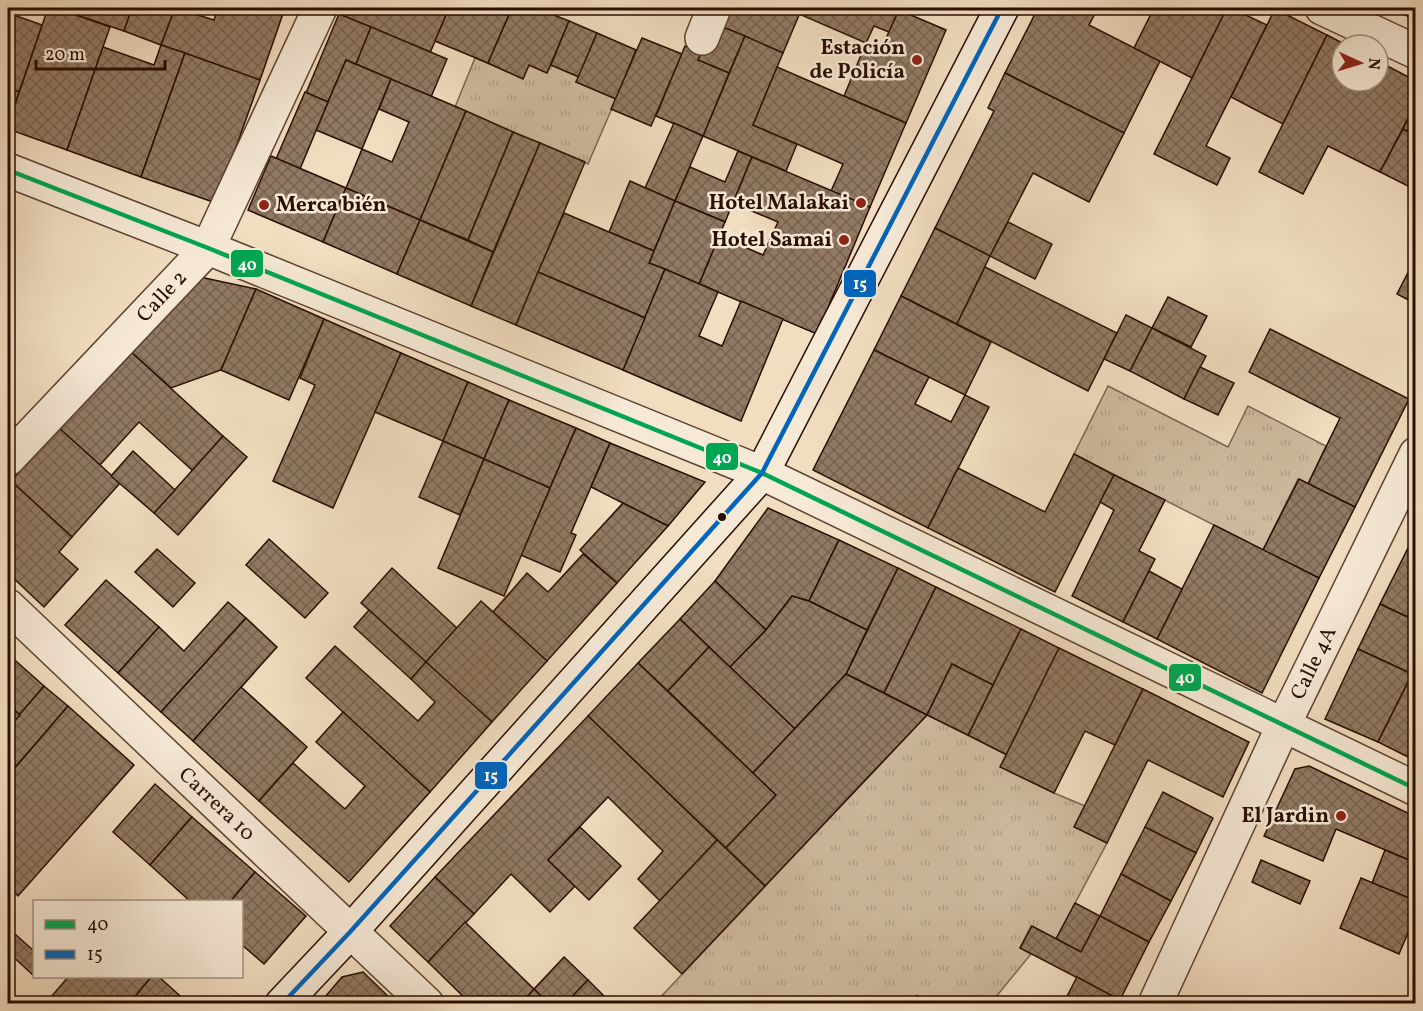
<svg xmlns="http://www.w3.org/2000/svg" width="1423" height="1011" viewBox="0 0 1423 1011" font-family="Vollkorn,serif">
	<style>
		.grass { fill: url(#grass-tufts); stroke: #7c6450; stroke-width: 1.5 }
		.building { fill: url(#building-cross-hatch); stroke: #2a0e00; stroke-width: 1.5 }
		.lines { fill: none; stroke-linecap: round; stroke-linejoin: round }
		.minor-casing { stroke: #5c4230; stroke-width: 36 }
		.secondary-casing { stroke: #2a0e00; stroke-width: 36 }
		.minor { stroke: #f6e9d6; stroke-width: 33 }
		.secondary { stroke: #f6e9d6; stroke-width: 33 }
		.bus-1-casing { stroke: #f6e9d6; stroke-width: 9 }
		.bus-2-casing { stroke: #f6e9d6; stroke-width: 9 }
		.bus-1 { stroke: #00a651; stroke-width: 4.5 }
		.bus-2 { stroke: #0065bd; stroke-width: 4.5 }
		.poi-dot { fill: #8f2418; stroke: #f6e9d6; stroke-width: 2 }
		.bus-dot { fill: #2a0e00; stroke: #f6e9d6; stroke-width: 2 }
		.labels { text-anchor: middle; dominant-baseline: central; stroke-width: 5; stroke-linejoin: round; paint-order: stroke }
		.poi-label { font-size: 21px; font-weight: bold; fill: #2a0e00; stroke: #f6e9d6; text-anchor: end }
		.street-label { font-size: 21px; fill: #2a0e00; stroke: #f6e9d6 }
		.line-badge { stroke: #f6e9d6; stroke-width: 2 }
		.badge-label { font-size: 16px; text-anchor: middle; font-weight: bold; fill: #fff }
	</style>
	<defs>
		<pattern id="grass-tufts" width="24" height="20" patternUnits="userSpaceOnUse" patternTransform="scale(1.5)"><rect width="24" height="20" fill="#cfba9f"/><path d="M3 7l-1-3M5 7V3M7 7l1-3M15 17l-1-3M17 17v-4M19 17l1-3" fill="none" stroke="#b29f87"/></pattern>
		<pattern id="building-cross-hatch" width="8" height="8" patternUnits="userSpaceOnUse" patternTransform="scale(1.5)"><rect width="8" height="8" fill="#917a64"/><path d="M0 0l8 8M0 8l8-8" fill="none" stroke="#776250"/></pattern>
	</defs>
	<rect width="100%" height="100%" fill="#f1ddc0"/>
	<filter id="stains"><feTurbulence type="fractalNoise" baseFrequency=".00333" numOctaves="4"/><feColorMatrix values="0 0 0 0 .2 0 0 0 0 .09 0 0 0 0 .02 0 0 0 .5 -.17"/></filter>
	<radialGradient id="worn" r=".72"><stop offset=".6" stop-color="#630" stop-opacity="0"/><stop offset="1" stop-color="#630" stop-opacity=".3"/></radialGradient>
	<g class="grass">
		<path d="M475,58L523,78L529,65L547,73L551,65L579,77L576,82L616,99L588,164L455,107Z"/>
		<path d="M1108,386L1228,447L1248,406L1326,446L1308,484L1298,479L1263,550L1074,454Z"/>
		<path d="M927,715L1007,755L1001,767L1054,793L1085,806L1075,827L1107,843L1056,939L1031,926L1020,948L1031,954L991,1003H927L917,995L910,1004H654Z"/>
	</g>
	<g class="building">
		<path d="M48,8H56L110,27L67,150L8,129V125Z"/>
		<path d="M80,8H132L124,31L77,15Z"/>
		<path d="M132,8H175L161,45L124,31Z"/>
		<path d="M175,8L214,20L218,8H285L260,80L161,45Z"/>
		<path d="M342,8H449L430,53L339,14Z"/>
		<path d="M449,8H512L488,63L435,41Z"/>
		<path d="M512,8H536L569,21L547,73L529,65L523,79L488,63Z"/>
		<path d="M720,8H802L783,53L713,23Z"/>
		<path d="M802,8H900L889,32L874,26L866,43L799,14Z"/>
		<path d="M1038,8H1098L1089,25L1160,61L1124,133L1005,73Z"/>
		<path d="M1154,8H1227L1192,78L1134,48Z"/>
		<path d="M1227,8H1231L1267,25L1206,146L1230,158L1217,185L1154,154Z"/>
		<path d="M1389,8H1416V10L1412,18Z"/>
		<path d="M1275,9L1327,35L1283,124L1231,97Z"/>
		<path d="M899,10L946,30L906,123L844,96L866,43L881,49Z"/>
		<path d="M8,13L42,25L19,92L8,88Z"/>
		<path d="M339,14L371,27L356,64L346,60L328,102L306,93Z"/>
		<path d="M569,21L597,33L579,77L551,65Z"/>
		<path d="M713,23L745,36L729,73L698,60Z"/>
		<path d="M371,27L447,59L431,97L356,64Z"/>
		<path d="M597,33L636,50L616,99L576,82Z"/>
		<path d="M1327,35L1346,45H1342V81H1378V61L1416,81V103L1380,172L1328,146L1303,194L1259,172Z"/>
		<path d="M745,36L783,53L753,125L797,144L786,171L703,136Z"/>
		<path d="M642,38L682,54L651,126L611,109Z"/>
		<path d="M161,45L185,53L141,177L67,150L103,47L154,65Z"/>
		<path d="M685,46L701,53L698,60L729,73L703,136L656,116Z"/>
		<path d="M185,53L260,80L216,203L141,177Z"/>
		<path d="M346,60L391,79L362,149L316,130Z"/>
		<path d="M777,67L906,123L870,207L831,191L843,164L753,125Z"/>
		<path d="M1005,73L1124,133L1089,202L1033,173L990,256L935,228L994,111L988,108Z"/>
		<path d="M391,79L466,111L420,220L346,188L362,149L392,162L409,122L379,109Z"/>
		<path d="M8,88L19,92L8,125Z"/>
		<path d="M305,92L328,102L300,169L276,159Z"/>
		<path d="M1416,103V136L1403,129Z"/>
		<path d="M466,111L513,132L468,240L420,220Z"/>
		<path d="M674,123L703,136L675,201L645,188Z"/>
		<path d="M1403,129L1416,136V190L1380,172Z"/>
		<path d="M513,132L540,143L493,252L468,240Z"/>
		<path d="M540,143L585,162L516,325L471,306Z"/>
		<path d="M738,151L752,157L725,222L675,201L690,167L725,182Z"/>
		<path d="M271,156L346,188L323,242L248,210Z"/>
		<path d="M752,157L870,207L817,334L699,284L719,236L763,255L778,222L733,203Z"/>
		<path d="M630,181L675,201L654,251L609,232Z"/>
		<path d="M346,188L420,220L397,274L323,242Z"/>
		<path d="M675,201L725,222L699,284L649,263Z"/>
		<path d="M564,213L654,251L649,263L665,269L645,318L538,272Z"/>
		<path d="M420,220L493,252L471,306L397,274Z"/>
		<path d="M1008,222L1052,244L1035,279L990,256Z"/>
		<path d="M935,228L990,256L957,324L901,296Z"/>
		<path d="M1416,257V304L1397,294Z"/>
		<path d="M985,267L1117,333L1088,391L957,324Z"/>
		<path d="M665,269L718,292L699,336L722,346L741,301L783,319L741,421L623,370Z"/>
		<path d="M538,272L645,318L623,370L516,325Z"/>
		<path d="M200,277L256,289L221,370L171,388L129,350Z"/>
		<path d="M256,289L324,319L289,400L221,370Z"/>
		<path d="M901,296L991,342L965,395L874,350Z"/>
		<path d="M1168,297L1207,316L1191,347L1152,328Z"/>
		<path d="M1126,315L1152,328L1130,371L1104,359Z"/>
		<path d="M324,319L401,353L333,508L273,481L315,385L300,378Z"/>
		<path d="M1152,328L1206,356L1184,399L1130,371Z"/>
		<path d="M1270,329L1409,399L1355,507L1308,484L1340,418L1249,372Z"/>
		<path d="M129,350L223,436L193,471L139,422L100,465L59,428Z"/>
		<path d="M874,350L929,377L915,404L951,422L965,395L989,407L928,528L813,470Z"/>
		<path d="M401,353L468,382L443,441L375,412Z"/>
		<path d="M1200,367L1234,383L1218,415L1184,399Z"/>
		<path d="M468,382L509,400L484,459L443,441Z"/>
		<path d="M509,400L576,428L550,488L484,459Z"/>
		<path d="M59,428L120,483L72,537L11,481Z"/>
		<path d="M576,428L610,443L571,533L576,535L560,572L521,555Z"/>
		<path d="M223,436L247,457L178,535L154,513Z"/>
		<path d="M443,441L484,459L460,515L419,497Z"/>
		<path d="M610,443L705,482L668,526L591,487Z"/>
		<path d="M133,451L175,490L154,513L111,476Z"/>
		<path d="M1074,454L1114,475L1055,592L928,528L958,468L1045,512Z"/>
		<path d="M484,459L550,488L504,596L438,568Z"/>
		<path d="M1114,475L1165,500L1139,551L1155,559L1123,622L1072,596L1114,510L1100,502Z"/>
		<path d="M1299,479L1355,507L1319,578L1263,550Z"/>
		<path d="M11,481L72,537L59,552L78,569L44,607L8,573V485Z"/>
		<path d="M623,503L668,526L617,583L580,550Z"/>
		<path d="M768,508L839,540L809,601L792,596L766,630L715,581Z"/>
		<path d="M1214,525L1319,578L1262,693L1157,639Z"/>
		<path d="M1414,536L1416,537V621L1380,604Z"/>
		<path d="M269,539L328,593L305,618L246,565Z"/>
		<path d="M839,540L898,568L867,630L809,601Z"/>
		<path d="M157,549L195,583L173,607L135,572Z"/>
		<path d="M583,554L617,583L547,661L493,612L527,573L548,592Z"/>
		<path d="M392,568L457,628L426,662L361,603Z"/>
		<path d="M898,568L936,587L884,693L846,674Z"/>
		<path d="M1149,571L1182,589L1157,639L1123,622Z"/>
		<path d="M106,580L159,627L118,673L65,625Z"/>
		<path d="M715,581L766,630L730,667L680,619Z"/>
		<path d="M936,587L1021,629L993,685L952,664L927,715L884,693Z"/>
		<path d="M792,596L809,601L867,630L846,674L795,729L730,667L766,630Z"/>
		<path d="M481,601L547,661L492,722L426,662Z"/>
		<path d="M228,602L246,618L161,712L118,673L159,627L184,651Z"/>
		<path d="M1380,604L1416,621V666L1412,674L1358,649Z"/>
		<path d="M369,610L426,662L411,679L354,627Z"/>
		<path d="M246,618L277,647L193,741L161,712Z"/>
		<path d="M680,619L709,647L668,691L638,663Z"/>
		<path d="M1021,629L1059,648L1007,755L968,735Z"/>
		<path d="M335,646L418,721L435,702L411,679L426,662L492,722L430,792L306,678Z"/>
		<path d="M709,647L795,729L753,773L668,691Z"/>
		<path d="M1059,648L1143,689L1115,745L1085,731L1054,793L1000,767Z"/>
		<path d="M1358,649L1412,674L1378,742L1325,719Z"/>
		<path d="M8,654L44,686L20,715L8,704Z"/>
		<path d="M638,663L776,795L726,848L588,716Z"/>
		<path d="M952,664L993,685L968,735L927,715Z"/>
		<path d="M846,674L927,715L765,886L726,848L776,795L753,773Z"/>
		<path d="M1412,674L1416,676V761L1378,742Z"/>
		<path d="M44,686L68,706L8,776V728Z"/>
		<path d="M241,687L307,747L259,801L193,741Z"/>
		<path d="M1143,689L1249,742L1223,797L1148,760L1107,843L1074,827Z"/>
		<path d="M8,704L20,715L8,728Z"/>
		<path d="M68,706L134,765L18,896L8,886V776Z"/>
		<path d="M343,712L430,792L349,882L259,801L293,763L345,809L365,786L316,742Z"/>
		<path d="M588,716L717,840L660,901L638,879L663,851L608,797L548,860L575,886L550,912L511,874L474,914L435,877Z"/>
		<path d="M1309,766L1416,817V863L1336,829L1323,861L1264,836L1295,769Z"/>
		<path d="M155,784L192,817L150,865L113,832Z"/>
		<path d="M1163,792L1213,818L1196,853L1145,827Z"/>
		<path d="M192,817L255,872L230,902H191L150,865Z"/>
		<path d="M580,827L621,866L589,900L548,860Z"/>
		<path d="M1145,827L1196,853L1171,901L1121,874Z"/>
		<path d="M717,840L765,886L682,974L634,928Z"/>
		<path d="M1385,850L1416,863V901L1372,883Z"/>
		<path d="M1261,860L1310,881L1300,904L1252,882Z"/>
		<path d="M255,872L306,916L264,964L242,945V902H230Z"/>
		<path d="M1121,874L1171,901L1149,942L1100,916Z"/>
		<path d="M435,877L474,914L428,962L390,926Z"/>
		<path d="M1361,878L1416,901V914L1399,954L1340,928Z"/>
		<path d="M1075,903L1100,916L1081,952L1056,939Z"/>
		<path d="M1100,916L1149,942L1120,1000L1020,948L1032,926L1081,952Z"/>
		<path d="M465,922L534,989L521,1004H471L428,962Z"/>
		<path d="M16,935L34,951V976L8,952V945Z"/>
		<path d="M564,957L588,980L565,1004H549L534,989Z"/>
		<path d="M363,972L396,1004H319L342,977Z"/>
		<path d="M69,976H152L129,1004H45Z"/>
		<path d="M152,976H158L189,1004H129Z"/>
		<path d="M1077,977L1120,1000L1118,1004H1063Z"/>
		<path d="M588,980L612,1004H565Z"/>
		<path d="M534,989L549,1004H521Z"/>
	</g>
	<g class="lines">
		<g class="minor-casing">
			<g id="minor">
				<path d="M1322,8L1416,52"/>
				<path d="M702,38L714,8"/>
				<path d="M8,170L208,248L762,473L1416,789"/>
				<path id="s1" d="M8,459L208,248L320,8"/>
				<path id="s2" d="M8,606L427,1004"/>
				<path id="s3" d="M1155,1004L1284,724L1416,454"/>
			</g>
		</g>
		<g class="secondary-casing">
			<path id="secondary" d="M282,1004L350,932L762,473L1002,8"/>
		</g>
		<use href="#minor" class="minor"/>
		<use href="#secondary" class="secondary"/>
		<g class="bus-1-casing">
			<path id="bus-1" d="M8,170L208,248L762,473L1416,789"/>
		</g>
		<g class="bus-2-casing">
			<path id="bus-2" d="M282,1004L350,932L762,473L1002,8"/>
		</g>
		<use href="#bus-1" class="bus-1"/>
		<use href="#bus-2" class="bus-2"/>
	</g>
	<g class="poi-dot">
		<circle cx="917" cy="60" r="6"/>
		<circle cx="861" cy="203" r="6"/>
		<circle cx="264" cy="205" r="6"/>
		<circle cx="844" cy="240" r="6"/>
		<circle cx="1341" cy="816" r="6"/>
	</g>
	<circle class="bus-dot" cx="722" cy="517" r="5"/>
	<g class="labels">
		<g class="poi-label">
			<text x="905" y="48">Estación<tspan x="905" dy="24">de Policía</tspan></text>
			<text x="849" y="203">Hotel Malakai</text>
			<text x="276" y="205" text-anchor="start">Merca bién</text>
			<text x="832" y="240">Hotel Samai</text>
			<text x="1329" y="816">El Jardin</text>
		</g>
		<g class="street-label">
			<text stroke="none"><textPath href="#s1" startOffset="224">Calle 2</textPath></text>
			<text stroke="none"><textPath href="#s3" startOffset="376">Calle 4A</textPath></text>
			<text stroke="none"><textPath href="#s2" startOffset="288">Carrera 10</textPath></text>
		</g>
	</g>
	<g class="line-badge">
		<rect x="230" y="249" width="34" height="29" rx="6" fill="#00a651"/>
		<rect x="843" y="269" width="34" height="29" rx="6" fill="#0065bd"/>
		<rect x="705" y="442" width="34" height="29" rx="6" fill="#00a651"/>
		<rect x="1168" y="663" width="34" height="29" rx="6" fill="#00a651"/>
		<rect x="474" y="761" width="34" height="29" rx="6" fill="#0065bd"/>
	</g>
	<g class="badge-label">
		<text x="247" y="270">40</text>
		<text x="860" y="289">15</text>
		<text x="722" y="463">40</text>
		<text x="1185" y="683">40</text>
		<text x="491" y="781">15</text>
	</g>
	<rect width="1423" height="1011" fill="none" stroke="#f1ddc0" stroke-width="30"/>
	<rect x="9" y="9" width="1405" height="993" fill="none" stroke="#2a0e00" stroke-width="3"/>
	<rect x="15" y="15" width="1393" height="981" fill="none" stroke="#2a0e00" stroke-width="1.5"/>
	<rect x="33" y="900" width="210" height="78" fill="#f6e9d6" stroke="#a49180" stroke-width="1.5"/>
	<rect x="45" y="920" width="30" height="9" fill="#00a651" stroke="#a49180" stroke-width="1.5"/>
	<text x="87" y="930" font-size="18" fill="#2a0e00">40</text>
	<rect x="45" y="950" width="30" height="9" fill="#0065bd" stroke="#a49180" stroke-width="1.5"/>
	<text x="87" y="960" font-size="18" fill="#2a0e00">15</text>
	<g transform="translate(1360 63) rotate(94)"><circle r="28" fill="#f6e9d6" stroke="#a49180" stroke-width="1.5"/>
	<path d="M0-4.5L10 22L0 15L-10 22Z" fill="#8f2418"/>
	<text y="-9" font-size="16" font-weight="bold" text-anchor="middle" fill="#2a0e00">N</text>
	</g>
	<path d="M36 60v9h129v-9" fill="none" stroke="#2a0e00" stroke-width="3"/>
	<text x="45" y="60" font-size="18" fill="#2a0e00" stroke="#f6e9d6" stroke-width="4.5" paint-order="stroke">20 m</text>
	<rect width="100%" height="100%" filter="url(#stains)"/>
	<rect width="100%" height="100%" fill="url(#worn)"/>
</svg>
